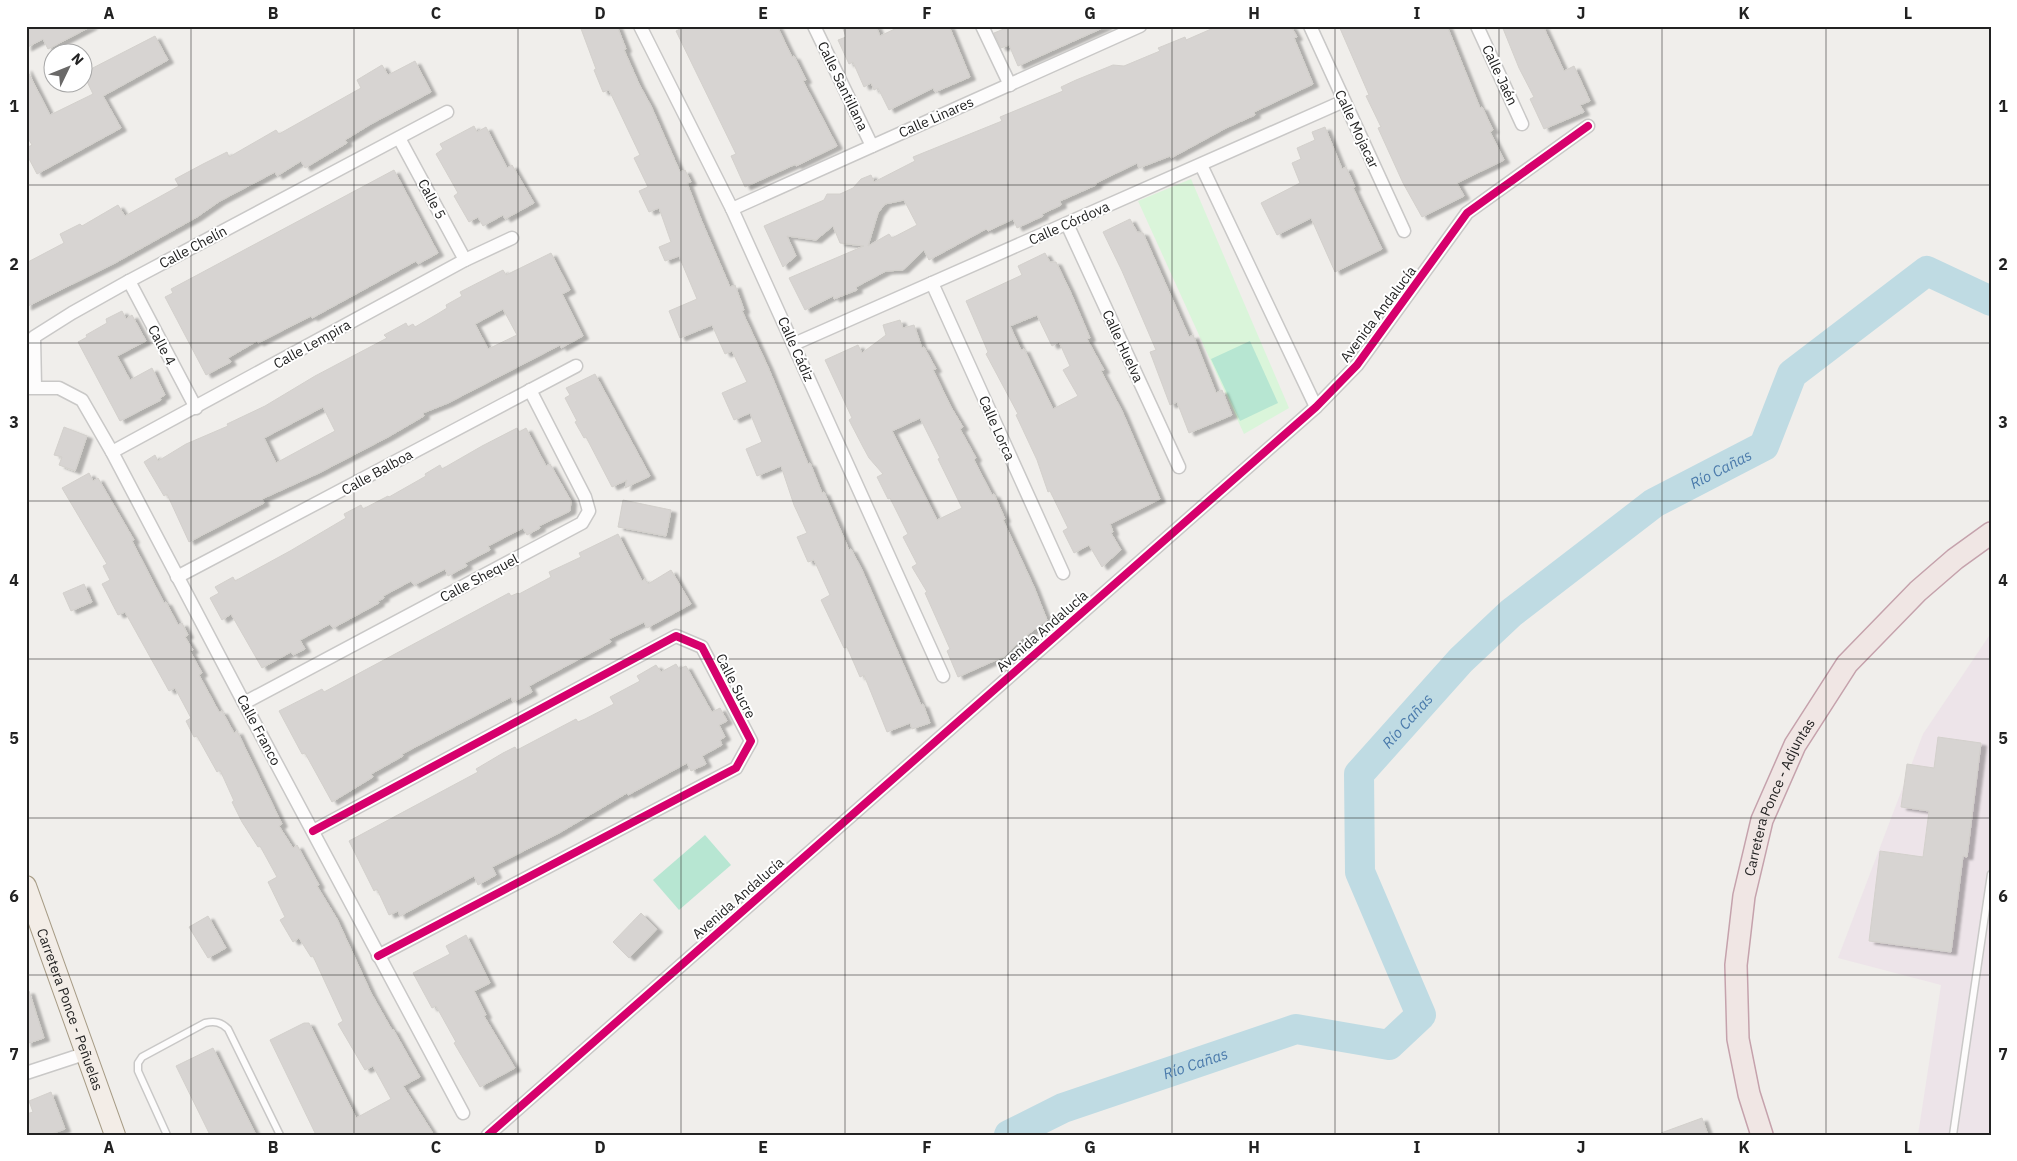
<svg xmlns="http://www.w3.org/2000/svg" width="2017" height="1161" viewBox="0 0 2017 1161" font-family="'IBM Plex Sans',sans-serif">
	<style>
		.industrial { fill: #ede4e9 }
		.park { fill: #daf5da }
		.pitch { fill: #b7e6d2 }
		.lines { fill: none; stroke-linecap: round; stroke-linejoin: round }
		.river { stroke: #bfdbe3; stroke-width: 30 }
		.building { fill: #d7d4d2; stroke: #d3d0cc; fill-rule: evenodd; filter: url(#shadow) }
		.service-casing { stroke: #c9c8c7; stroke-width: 9 }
		.minor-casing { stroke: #c9c8c7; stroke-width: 15 }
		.primary-casing { stroke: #a79c86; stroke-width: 22 }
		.trunk-casing { stroke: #c5a2ac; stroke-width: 24 }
		.service { stroke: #fdfcfc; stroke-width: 6 }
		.minor { stroke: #fdfcfc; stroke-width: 12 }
		.primary { stroke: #f3ede7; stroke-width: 20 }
		.trunk { stroke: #f0e6e4; stroke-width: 21 }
		.cycleway-casing { stroke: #fff; stroke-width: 11 }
		.cycleway { stroke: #d6006c; stroke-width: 8 }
		.grid { fill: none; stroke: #222; stroke-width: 1; stroke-opacity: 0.55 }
		.labels { text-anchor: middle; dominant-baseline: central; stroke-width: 4; stroke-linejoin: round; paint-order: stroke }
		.street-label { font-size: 14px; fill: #222; stroke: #fff }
		.water-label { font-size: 15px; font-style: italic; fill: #4a7aab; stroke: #fff }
		.neatline { fill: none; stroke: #222; stroke-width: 2 }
		.grid-label { font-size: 16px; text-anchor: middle; font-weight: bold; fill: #222 }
	</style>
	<defs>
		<filter id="shadow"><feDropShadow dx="5.5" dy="3" stdDeviation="1" flood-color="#0004"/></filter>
	</defs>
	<rect width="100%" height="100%" fill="#f0eeeb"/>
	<path class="industrial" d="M1991,633V1135H1918L1941,985L1838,958L1923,734Z"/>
	<path class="park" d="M1191,179L1289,408L1244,434L1138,201Z"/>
	<g class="pitch">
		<path d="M1250,341L1278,403L1240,421L1211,359Z"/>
		<path d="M705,835L731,865L679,910L653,880Z"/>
	</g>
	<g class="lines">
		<path class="river" id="s1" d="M1009,1135L1063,1108L1296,1029L1389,1045L1421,1015L1360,872L1359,774L1461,660L1511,613L1654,503L1764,446L1792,374L1927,271L1991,301"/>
	</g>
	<g class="building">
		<path d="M26,26H92L48,49L43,39L26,48Z"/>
		<path d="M580,26H617L626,49L624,50L639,84L651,106L680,172L685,170L691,182L687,183L700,217L730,287L735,285L744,310L742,311L768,367L808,464L810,463L822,493L824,492L849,550L851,549L862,570L921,705L923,704L930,723L912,729L910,723L887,732L864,675L860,677L847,647L844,648L821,600L830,595L814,560L808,562L797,537L807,533L794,505L781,466L757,476L746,449L762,442L750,413L734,420L722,393L747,382L732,351L725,354L712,325L680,338L669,311L697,299L679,256L665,261L659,247L671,242L659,208L649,212L639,191L648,187L634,158L640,155L609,90L603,92L594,70L596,69Z"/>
		<path d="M686,26H777L792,57L794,56L806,80L803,81L837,146L796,166V164L745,187L731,156L736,154L676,31Z"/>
		<path d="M842,26H876L880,36L901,26H949L970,77L935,92L933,88L889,110L878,88L874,90L871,83L864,87L853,62L849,64L838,40L846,37Z"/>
		<path d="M1011,26H1107L1018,66L1009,45L1001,48L994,33Z"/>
		<path d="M1218,26H1291L1297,37L1294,38L1313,84L1254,112L1255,115L1226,128L1171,158L1170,156L1139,168L1137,163L1096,183V185L1060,201L1061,205L1042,214L1043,216L1017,228L1013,219L988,231L986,229L929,260L924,250L903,270L886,271L856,287L857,290L834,299L833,296L805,310L789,278L864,246L840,243L833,226L816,240L787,236L796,256L783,267L764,226L824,200L827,194H840L853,188L861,179L871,175L874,182L915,161L913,157L1002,121L1000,117L1063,91L1061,87L1076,80L1113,65L1124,66L1160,51L1158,48L1185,37L1186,40ZM904,200L917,225L892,238L889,234L868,246L878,213L885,204Z"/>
		<path d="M1339,26H1447L1480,108L1482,107L1493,130L1490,132L1504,160L1457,183L1464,196L1422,217L1403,183L1378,128L1381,127L1366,96L1369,95Z"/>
		<path d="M1502,26H1543L1564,71L1574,66L1590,101L1580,105L1584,112L1544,129L1530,99L1534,97L1519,68Z"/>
		<path d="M155,36L168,60L103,96L121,128L37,174L26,153V148L32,145L26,135V68L50,115L93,94L83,73Z"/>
		<path d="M415,61L431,92L371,124L345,140L347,143L305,168L301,161L277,176L275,172L220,201L197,217L115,263L26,307V263L64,243L60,234L80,224L82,226L118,205L125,216L179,186L175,179L203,164L227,152L229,157L276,130L279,134L361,88L357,80L382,65L388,75Z"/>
		<path d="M474,126L477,132L486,127L507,168L512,165L534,203L505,219L503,215L483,226L478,217L469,222L454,196L458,193L436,154L443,149L440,144Z"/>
		<path d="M1325,127L1342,169L1346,167L1355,187L1353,188L1382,249L1335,272L1311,218L1277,235L1261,203L1300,183L1292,163L1301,159L1297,148L1315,140L1312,132Z"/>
		<path d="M394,170L438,253L418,264L416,261L312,318L311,316L258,343L257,341L228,358L231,362L206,375L165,297L173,293L171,289Z"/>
		<path d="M1130,219L1137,232L1143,233L1189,337L1193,335L1216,393L1222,390L1232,415L1189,433L1177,402L1170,405L1150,352L1156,350L1122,271L1103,232Z"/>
		<path d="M551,253L570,290L562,294L583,336L561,348L560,345L448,403L423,413L424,416L388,437L319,473L262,499L264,503L189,542L167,494L164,496L144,462L155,455L158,461L186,444L228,426L227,424L265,406L315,376L387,338L384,335L406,323L408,327L413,324L415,327L439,313L447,308L446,305L462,296L460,292L503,270L506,275ZM503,309L517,335L488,349L475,324ZM323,407L335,431L276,463L264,438Z"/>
		<path d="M1045,253L1050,262H1056L1070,291L1090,338L1087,339L1104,370L1101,371L1122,411L1160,499L1110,524L1113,532L1111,533L1121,550L1102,567L1089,545L1074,553L1063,531L1068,528L1050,491L1048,492L1037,460L1016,415L1018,414L986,354L988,352L966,301L1022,275L1018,266ZM1037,315L1052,346L1059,342L1070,366L1063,370L1078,396L1053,409L1024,349L1021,350L1010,326Z"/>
		<path d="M122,311L126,319L132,315L146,341L117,356L130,380L152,368L165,395L160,398L161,400L120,421L78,342L87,337L86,335L107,323L106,319Z"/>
		<path d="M900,320L903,328L914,325L922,348L924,347L936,369L933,370L951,407L963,427L960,429L976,458L974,460L992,495L994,494L1005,519L1003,520L1034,587L1047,620L1023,638L1005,656L958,677L947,651L950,649L925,593L927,592L912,567L917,564L903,537L908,534L890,498L888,499L877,477L883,474L869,458L863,447L849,420L852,418L825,360L858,345L862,353L886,335L883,325ZM920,418L940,458L938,459L962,508L937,520L892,431Z"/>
		<path d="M595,374L650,476L625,488L627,480L612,487L586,437L584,438L575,422L577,421L565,398L570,395L566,388Z"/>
		<path d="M64,427L87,436L75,471L59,465L62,457L54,455Z"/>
		<path d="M517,428L519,432L526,428L546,466L550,464L571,501L570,511L539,526L540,528L527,535L523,528L488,546L490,550L465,563L467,566L448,576L445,569L414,585L411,581L383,596L384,598L378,601L379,603L333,628L330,624L300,640L305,649L293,655L291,652L262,668L231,614L222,620L210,598L219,593L215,587L233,577L235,581L290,551L346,518L344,514L361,505L363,509L388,496L389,497L426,476L425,474L440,465L442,469L482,446Z"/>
		<path d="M89,473L93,481L98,478L134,540L132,541L164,603L166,602L178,625L182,623L188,635L185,637L193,650L190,651L202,673L199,675L219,712L222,711L234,733L237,731L282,824L279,826L293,848L297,845L319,885L317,886L337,919L371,993L392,1030L393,1029L420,1077L403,1086L434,1135H316L270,1040L304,1023H309L356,1118L391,1099L373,1066L365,1070L338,1024L343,1021L313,956L311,957L299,938L293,942L280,920L285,917L268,882L277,877L260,846L258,847L242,822L232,802L234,801L220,770L217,772L197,736L194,737L186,721L191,718L175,688L169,691L125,612L118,615L102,584L110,580L103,566L107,564L62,488Z"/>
		<path d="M623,500L671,510L666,536L618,527Z"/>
		<path d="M618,534L642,581L645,579L648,584L671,570L691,604L647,628L644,622L609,639L611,642L529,686L532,692L513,702L511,697L402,754L403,756L371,774L373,777L332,802L305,753L302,754L279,711L322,689L324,692L509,593L511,596L518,593L519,594L551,577L549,572L581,557L579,553Z"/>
		<path d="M84,584L92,602L71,611L63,593Z"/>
		<path d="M676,664L679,669L686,666L710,709L712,712L720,708L727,721L719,725L725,737L720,740L722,745L702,756L706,764L691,771L687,763L628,795L627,793L559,833L492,867L496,875L478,885L474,876L400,916L398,911L389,915L377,889L374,891L349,841L478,772L476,769L503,753L515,747L517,750L576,719L578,722L585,719L614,704L610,697L640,681L637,676L656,665L661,672Z"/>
		<path d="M1938,737L1981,743L1967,857L1963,856L1951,952L1869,941L1880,851L1923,857L1929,811L1901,807L1907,764L1934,768Z"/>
		<path d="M641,913L657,929L629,958L613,942Z"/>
		<path d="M208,916L226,948L208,958L189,927Z"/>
		<path d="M466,935L490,983L474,991L486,1015L484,1016L515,1068L480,1087L454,1043L456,1042L436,1006L432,1008L413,973L450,954L446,946Z"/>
		<path d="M26,991H29L44,1038L26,1044Z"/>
		<path d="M213,1048L256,1135H210L176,1066Z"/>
		<path d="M51,1092L65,1129L48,1135H26V1114L33,1112L29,1101Z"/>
		<path d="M1702,1118L1708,1135H1661V1133Z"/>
	</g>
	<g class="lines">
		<g class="service-casing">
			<g id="service">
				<path d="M167,1135L138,1071V1063L142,1057L205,1023C215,1021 221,1022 228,1029L280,1135"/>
				<path d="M1953,1135L1991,874"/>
			</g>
		</g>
		<g class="minor-casing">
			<g id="minor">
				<path d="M640,26L732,209L943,676"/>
				<path d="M814,26L872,146"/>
				<path d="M982,26L1010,85"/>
				<path d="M1310,26L1404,231"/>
				<path d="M1477,26L1522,124"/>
				<path d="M399,138L465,260"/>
				<path d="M1201,165L1316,407"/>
				<path d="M732,209L1140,26"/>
				<path d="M1067,224L1179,467"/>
				<path d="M129,281L196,408"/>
				<path d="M932,283L1063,573"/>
				<path d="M794,344L1344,101"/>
				<path d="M35,387L34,337L72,313L129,281L447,112"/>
				<path d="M26,388H59L82,400L112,452L244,703L463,1113"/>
				<path d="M112,452L465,260L512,238"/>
				<path d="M177,577L576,366"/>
				<path d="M244,703L582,523L589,511L585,497L530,390"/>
				<path d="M313,831L676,636L702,647L751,741L736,768L378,956"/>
				<path d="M26,1073L87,1053"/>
				<path d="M488,1135L1316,407L1357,365L1467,213L1588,126"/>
			</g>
		</g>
		<g class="primary-casing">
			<g id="primary">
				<path id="s2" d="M26,886L115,1135"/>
			</g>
		</g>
		<g class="trunk-casing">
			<g id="trunk">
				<path id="s3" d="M1762,1135L1749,1094L1738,1039L1736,965L1744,896L1762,820L1795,745L1847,664L1918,591L1955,559L1991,533"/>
			</g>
		</g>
		<use href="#service" class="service"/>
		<use href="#minor" class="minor"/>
		<use href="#primary" class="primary"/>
		<use href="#trunk" class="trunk"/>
		<g class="cycleway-casing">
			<g id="cycleway">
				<path d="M313,831L676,636L702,647L751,741L736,768L378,956"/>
				<path d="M488,1135L1316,407L1357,365L1467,213L1588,126"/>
			</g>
		</g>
		<use href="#cycleway" class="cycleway"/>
	</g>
	<path class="grid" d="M191,26V1135M354,26V1135M518,26V1135M681,26V1135M845,26V1135M1008,26V1135M1172,26V1135M1335,26V1135M1499,26V1135M1662,26V1135M1826,26V1135M26,185H1991M26,343H1991M26,501H1991M26,659H1991M26,818H1991M26,975H1991"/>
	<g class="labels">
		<g class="street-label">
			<text transform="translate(1500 75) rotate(65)">Calle Jaén</text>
			<text transform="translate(843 86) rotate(64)">Calle Santillana</text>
			<text transform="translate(936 117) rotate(-24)">Calle Linares</text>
			<text transform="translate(1357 129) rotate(65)">Calle Mojacar</text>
			<text transform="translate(432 199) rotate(62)">Calle 5</text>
			<text transform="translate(1069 223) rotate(-24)">Calle Córdova</text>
			<text transform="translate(193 247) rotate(-28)">Calle Chelín</text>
			<text transform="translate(1378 314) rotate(-53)">Avenida Andalucía</text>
			<text transform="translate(312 344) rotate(-29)">Calle Lempira</text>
			<text transform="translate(162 345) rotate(62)">Calle 4</text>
			<text transform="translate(1123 346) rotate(65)">Calle Huelva</text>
			<text transform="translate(796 349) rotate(66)">Calle Cádiz</text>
			<text transform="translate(997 428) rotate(66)">Calle Lorca</text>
			<text transform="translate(377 472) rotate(-29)">Calle Balboa</text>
			<text transform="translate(479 578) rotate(-28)">Calle Shequel</text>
			<text transform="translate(1042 631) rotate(-41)">Avenida Andalucía</text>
			<text transform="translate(736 686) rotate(63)">Calle Sucre</text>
			<text transform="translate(259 730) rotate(62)">Calle Franco</text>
			<text stroke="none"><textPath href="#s3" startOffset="348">Carretera Ponce - Adjuntas</textPath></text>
			<text transform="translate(738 898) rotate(-41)">Avenida Andalucía</text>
			<text stroke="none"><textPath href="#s2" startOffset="131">Carretera Ponce - Peñuelas</textPath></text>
		</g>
		<g class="water-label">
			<text stroke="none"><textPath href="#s1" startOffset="1175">Río Cañas</textPath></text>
			<text stroke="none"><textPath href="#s1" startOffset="770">Río Cañas</textPath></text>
			<text stroke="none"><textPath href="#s1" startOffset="200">Río Cañas</textPath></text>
		</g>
	</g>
	<rect width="2017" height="1161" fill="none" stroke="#ffffff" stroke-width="55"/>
	<g transform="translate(68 68) rotate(47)"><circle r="24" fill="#ffffff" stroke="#a7a7a7"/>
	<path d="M0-4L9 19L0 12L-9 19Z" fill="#6a6968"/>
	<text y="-8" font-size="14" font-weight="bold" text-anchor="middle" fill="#222222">N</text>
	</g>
	<rect x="28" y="28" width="1962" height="1106" class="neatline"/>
	<g class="grid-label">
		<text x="109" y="19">A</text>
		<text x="273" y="19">B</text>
		<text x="436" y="19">C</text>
		<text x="600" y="19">D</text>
		<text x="763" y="19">E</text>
		<text x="927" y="19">F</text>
		<text x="1090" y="19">G</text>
		<text x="1254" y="19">H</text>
		<text x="1417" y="19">I</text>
		<text x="1581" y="19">J</text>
		<text x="1744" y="19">K</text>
		<text x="1908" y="19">L</text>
		<text x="14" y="112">1</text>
		<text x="2003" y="112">1</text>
		<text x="14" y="270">2</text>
		<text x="2003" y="270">2</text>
		<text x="14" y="428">3</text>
		<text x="2003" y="428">3</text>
		<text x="14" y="586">4</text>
		<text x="2003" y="586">4</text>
		<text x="14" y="744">5</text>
		<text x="2003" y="744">5</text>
		<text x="14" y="902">6</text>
		<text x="2003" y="902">6</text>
		<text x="14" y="1060">7</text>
		<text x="2003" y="1060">7</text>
		<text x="109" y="1153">A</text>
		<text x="273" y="1153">B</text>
		<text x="436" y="1153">C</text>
		<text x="600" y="1153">D</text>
		<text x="763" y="1153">E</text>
		<text x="927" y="1153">F</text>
		<text x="1090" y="1153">G</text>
		<text x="1254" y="1153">H</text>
		<text x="1417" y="1153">I</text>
		<text x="1581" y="1153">J</text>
		<text x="1744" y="1153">K</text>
		<text x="1908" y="1153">L</text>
	</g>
</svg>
